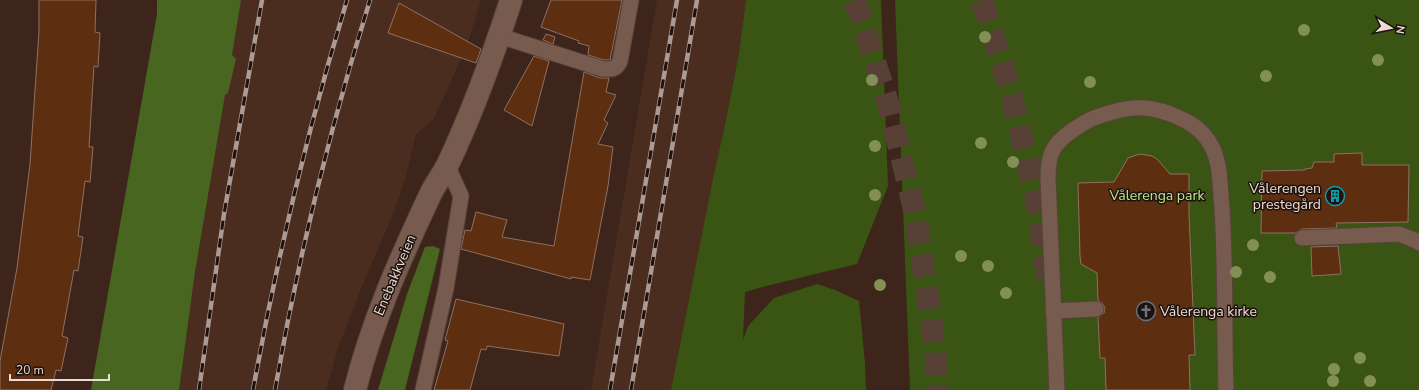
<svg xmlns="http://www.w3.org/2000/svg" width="1419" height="390" viewBox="0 0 1419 390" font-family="'Nunito Sans',sans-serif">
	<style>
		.built { fill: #4b2d20 }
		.green { fill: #3a5413 }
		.forest { fill: #496621 }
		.building { fill: #5e2e10; stroke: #8d7162 }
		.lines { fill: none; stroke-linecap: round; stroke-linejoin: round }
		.highway-tunnel { stroke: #584037; stroke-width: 22; stroke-dasharray: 22 11; stroke-linecap: butt }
		.lane-casing { stroke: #58433b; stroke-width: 17 }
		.street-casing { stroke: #58433b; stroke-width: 24 }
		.lane { stroke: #785b4f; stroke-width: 15 }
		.street { stroke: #785b4f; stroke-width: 22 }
		.rail-casing { stroke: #ae9a92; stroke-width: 4.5 }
		.rail { stroke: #1d120d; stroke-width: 3; stroke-dasharray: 9; stroke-linecap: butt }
		.tree { fill: #829056 }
		.labels { text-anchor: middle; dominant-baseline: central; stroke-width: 3; stroke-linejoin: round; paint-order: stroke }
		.poi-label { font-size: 14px; fill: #ecdbd4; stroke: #1d120d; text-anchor: end }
		.park-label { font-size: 14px; fill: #bae787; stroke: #1d120d }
		.street-label { font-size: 14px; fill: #ecdbd4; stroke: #1d120d }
	</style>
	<rect width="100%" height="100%" fill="#3e251b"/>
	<g class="built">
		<path d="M241,0H481L469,39L445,95L433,120L416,134L405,180L390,221L362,286L338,348L326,390H179L195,272L225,95L228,93L236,59L232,55Z"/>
		<path d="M657,0H746L739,53L671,390H591Z"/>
	</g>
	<g class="green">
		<path d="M746,0H881L888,186L857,264L766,286L745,292L743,340L748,326L774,298L817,284L835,290L859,301L865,363L866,390H671L713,179L725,124L739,53Z"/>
		<path d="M895,0H1419V390H910Z"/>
	</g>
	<g class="forest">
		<path d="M157,0H241L232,55L236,59L228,93L225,95L195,272L179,390H91L157,14Z"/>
		<path d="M433,246L440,249L405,390H378L407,294L425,247Z"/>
	</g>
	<g class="building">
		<path d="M39,0H96L95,32L100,33L98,67L94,66L89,147H93L90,182L85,181L78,236L83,237L78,271L74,270L62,336L68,338L61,371L56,370L51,390H0V361L17,268L30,164L39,31Z"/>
		<path d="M551,0H622L610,60H604L588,55L589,46L578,43L579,41L541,27Z"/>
		<path d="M399,3L481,49L476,63L388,33Z"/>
		<path d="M546,34L555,37L553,44L543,40Z"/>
		<path d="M534,56L549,61L532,126L504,110Z"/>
		<path d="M584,72L600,78H609L606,92L616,95L604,120L608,123L598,144L613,147L608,186L590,280L571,277V279L461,249L465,230L471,231L476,212L507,220L502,237L554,246Z"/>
		<path d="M1362,153V165H1409L1408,222L1336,223L1337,228L1302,229L1295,233H1261L1262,171L1305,170V169L1312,168L1314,162H1334V154Z"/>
		<path d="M1140,154L1152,156L1157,159L1170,174H1189V215L1195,355H1189L1190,390H1106L1105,358H1100L1098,317L1104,313L1105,308L1103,304L1098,300L1097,273L1081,264L1080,256L1078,183L1114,182L1128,158Z"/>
		<path d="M1338,246L1341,274L1312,276L1311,247Z"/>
		<path d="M456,299L564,324L559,356L487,346L486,350L481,349L470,390H434L448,341L445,340Z"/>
	</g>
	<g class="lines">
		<g class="highway-tunnel">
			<path d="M854,0L860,14L888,103L916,217L935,347L937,390"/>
			<path d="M982,0L1010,88L1038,208L1048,283"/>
		</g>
		<g class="lane-casing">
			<g id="lane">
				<path d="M500,36L603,69C612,69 616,70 620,61L631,0"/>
				<path d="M1302,238L1399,234L1417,241L1419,243"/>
				<path d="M1053,311L1096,309"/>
				<path d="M423,390L446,288L461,196L447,165"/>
				<path d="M1057,390L1048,178C1048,153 1053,144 1073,130C1080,126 1087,120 1094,118C1129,105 1150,103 1184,120C1196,126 1207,136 1213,149C1221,167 1220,189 1222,209C1226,269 1224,330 1226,390"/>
			</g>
		</g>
		<g class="street-casing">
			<path id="street" d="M355,390C372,321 401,257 431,193C436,183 443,174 448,164C473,111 493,56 511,0"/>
		</g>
		<use href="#lane" class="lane"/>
		<use href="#street" class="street"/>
		<g class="rail-casing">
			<g id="rail">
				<path d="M199,390L224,214L262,0"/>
				<path d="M253,390C277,258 308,128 347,0"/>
				<path d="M275,390C298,258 330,128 370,0"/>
				<path d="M610,390L677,0"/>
				<path d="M631,390L697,0"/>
			</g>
		</g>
		<use href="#rail" class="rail"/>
	</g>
	<g class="tree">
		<circle cx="1304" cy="30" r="6"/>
		<circle cx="985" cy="37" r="6"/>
		<circle cx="1378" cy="60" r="6"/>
		<circle cx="1266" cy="76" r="6"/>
		<circle cx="872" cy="80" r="6"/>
		<circle cx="1090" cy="82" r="6"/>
		<circle cx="981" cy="143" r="6"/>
		<circle cx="875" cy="146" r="6"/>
		<circle cx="1013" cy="162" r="6"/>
		<circle cx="875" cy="195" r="6"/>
		<circle cx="1253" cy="245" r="6"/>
		<circle cx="961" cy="256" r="6"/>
		<circle cx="988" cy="266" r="6"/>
		<circle cx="1236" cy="272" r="6"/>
		<circle cx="1270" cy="277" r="6"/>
		<circle cx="880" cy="285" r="6"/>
		<circle cx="1006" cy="293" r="6"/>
		<circle cx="1360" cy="358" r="6"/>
		<circle cx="1334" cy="369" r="6"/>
		<circle cx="1333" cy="381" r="6"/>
		<circle cx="1370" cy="381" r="6"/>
	</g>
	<defs>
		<g id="building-ring" transform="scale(1)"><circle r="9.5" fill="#1d120d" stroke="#0f9aa8" stroke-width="1.5"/><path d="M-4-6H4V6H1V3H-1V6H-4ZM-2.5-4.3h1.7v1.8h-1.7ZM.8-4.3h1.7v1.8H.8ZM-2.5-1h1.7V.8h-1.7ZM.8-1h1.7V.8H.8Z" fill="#0f9aa8"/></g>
		<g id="church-ring" transform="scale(1)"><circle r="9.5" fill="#1d120d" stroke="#6b7280" stroke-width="1.5"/><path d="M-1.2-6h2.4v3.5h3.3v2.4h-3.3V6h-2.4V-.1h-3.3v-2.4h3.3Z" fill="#6b7280"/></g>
	</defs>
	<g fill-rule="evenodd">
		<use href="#building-ring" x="1335" y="196"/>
		<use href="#church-ring" x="1146" y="311"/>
	</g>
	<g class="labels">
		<g class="poi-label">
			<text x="1321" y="188">Vålerengen<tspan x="1321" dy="16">prestegård</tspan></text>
			<text x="1160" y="311" text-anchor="start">Vålerenga kirke</text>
		</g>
		<g class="park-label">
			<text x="1157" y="195">Vålerenga park</text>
		</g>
		<g class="street-label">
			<text transform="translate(395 275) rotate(-67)">Enebakkveien</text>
		</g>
	</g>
	<g transform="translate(1391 28) rotate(100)" stroke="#1d120d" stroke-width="3" paint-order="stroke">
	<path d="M0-3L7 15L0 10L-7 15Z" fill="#ecdbd4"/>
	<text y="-6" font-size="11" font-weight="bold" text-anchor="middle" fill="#ecdbd4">N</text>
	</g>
	<path d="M10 374v6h99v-6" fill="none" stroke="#ecdbd4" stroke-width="2"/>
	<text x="16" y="374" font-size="12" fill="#ecdbd4" stroke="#1d120d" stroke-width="3" paint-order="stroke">20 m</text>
</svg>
